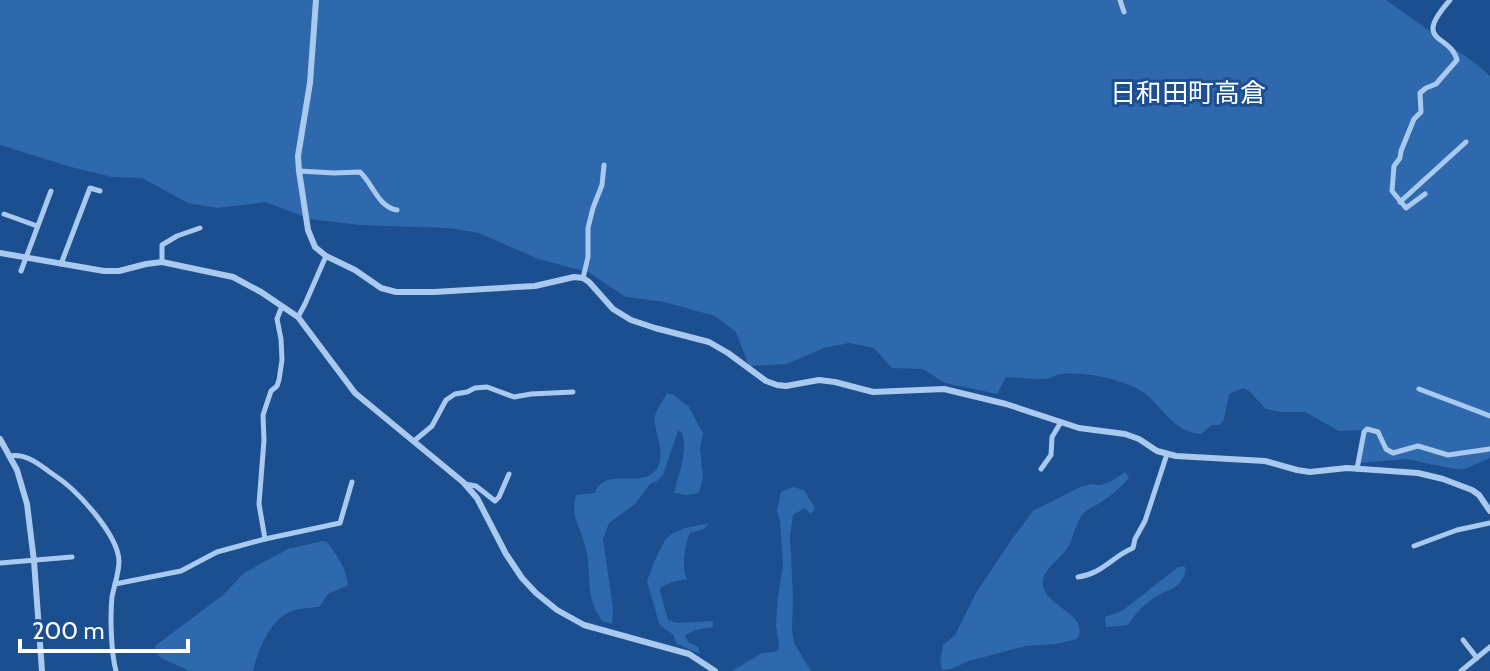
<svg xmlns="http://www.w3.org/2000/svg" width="1490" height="671" viewBox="0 0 1490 671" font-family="Cabin,'Noto Sans JP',sans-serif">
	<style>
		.green { fill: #2e69ad }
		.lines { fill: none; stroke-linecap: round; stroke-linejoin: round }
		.minor { stroke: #a9c9ee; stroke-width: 5 }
		.tertiary { stroke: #a9c9ee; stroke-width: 6 }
		.labels { text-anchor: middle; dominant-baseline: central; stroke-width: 6; stroke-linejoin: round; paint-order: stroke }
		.quarter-label { font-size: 26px; fill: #fff; stroke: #1b4f8f }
	</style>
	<rect width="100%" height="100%" fill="#1b4f8f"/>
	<g class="green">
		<path d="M0,0H1386L1475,63L1490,76V458L1465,469H1455L1406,459L1360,463L1364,430L1339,431L1305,412H1280L1266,409L1249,391L1243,388L1229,394L1224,419L1220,425H1212L1201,434C1169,432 1161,400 1136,388C1113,378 1086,372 1062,374C1057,374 1054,377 1050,378C1042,381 1016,377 1006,377L997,394L945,383L923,369L892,368L874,348L849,343L824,348L787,364L749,366L736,332L715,316L664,302L626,297L588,272L538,259L479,233L448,228L360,225L310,219L265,202L217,208L188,203L142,178L112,177L71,167L0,145Z"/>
		<path d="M667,393L674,395L689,407L703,434L700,448L703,476L699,493L687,495L674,493C679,473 688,452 682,432L678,431L663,475L657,481L650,484L635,504L609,523L603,539L613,609L612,624L602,621C583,593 593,574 585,545C580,525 570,517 576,495L595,493C605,466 639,489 655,471C669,455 652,430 655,416C657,408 663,400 667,393Z"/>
		<path d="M1125,472L1129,478C1121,487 1111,496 1101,502C1096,506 1089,508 1085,512C1076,520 1074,536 1069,546C1062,557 1045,568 1043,580C1039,606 1092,613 1077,639L1057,644L1026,646L969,661L951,669L942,670L940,661L943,645L955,635L976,593L1012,539L1033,511L1080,487L1091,484L1100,485L1110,482Z"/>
		<path d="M793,487L804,490L815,508L811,514L805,508L793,515L790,536L793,597L792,629L794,643L811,671H732L762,653L775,652L778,650L779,643L776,626L778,596L783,566L780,521L777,510L781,492Z"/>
		<path d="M709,523L704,529L690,533C685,545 681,567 687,579L672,582L661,587L660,591L668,620L678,623L713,621V627L695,630L685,635L688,642L698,647L700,654L677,644L673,634L666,630L659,623L647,581L655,560L665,540L673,533L685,528Z"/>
		<path d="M322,541L327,542C337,556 346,567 348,585L328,594L319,607C307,608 296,608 286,614C269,623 257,653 253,671H190L161,658L156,652L155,646L223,595L244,573L288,549Z"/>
		<path d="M1184,566L1186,569C1182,591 1166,588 1150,601C1141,607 1134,616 1128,625L1106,627L1105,617L1122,611L1178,567Z"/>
	</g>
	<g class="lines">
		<g class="minor">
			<path d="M1120,0L1124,12"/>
			<path d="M299,171L334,173L360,172C373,184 378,207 397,210"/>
			<path d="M1425,194L1406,208L1392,191L1394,166L1400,158L1401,151L1414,119L1421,112L1420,93L1426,88L1436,84L1457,60C1450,33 1411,44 1450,0"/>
			<path d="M1400,202L1466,142"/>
			<path d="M4,214L37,226"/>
			<path d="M162,262V245L177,236L200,228"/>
			<path d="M61,264L90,188L100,191"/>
			<path d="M21,271L51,191"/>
			<path d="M583,278L588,257V228L593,208L602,185L604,165"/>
			<path d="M298,317L305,304L326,256"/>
			<path d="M1419,389L1490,416"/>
			<path d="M414,441L432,426L446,400L455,394L467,392L475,388L487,387L514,397L531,394L573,392"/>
			<path d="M10,456C27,453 41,466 54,475C76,489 118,534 119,561C119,573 114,586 112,597C110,616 111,653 116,671"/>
			<path d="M1041,469L1051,455L1052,437L1061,422"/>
			<path d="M1357,469L1364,432L1367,429L1378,432L1386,449L1393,453L1418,446L1448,455L1490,449"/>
			<path d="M465,484L476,486L495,501L499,497L509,474"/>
			<path d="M265,539L340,523L352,482"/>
			<path d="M1414,546L1457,530L1490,523"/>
			<path d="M0,563L72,557"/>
			<path d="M1078,577C1102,574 1113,556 1133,548L1135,539L1145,521L1167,454"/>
			<path d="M115,584L181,571L217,552L265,539L259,504L264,440L263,415L271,391L277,386L279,380L282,360L281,339L277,319L282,306"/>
			<path d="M1463,640L1477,658"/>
			<path d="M1461,671L1490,647"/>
		</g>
		<g class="tertiary">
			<path d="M316,0L310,83L298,156L299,171L308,230L315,247L326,256L355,270L381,288L396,292H434L535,286L574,277L583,278L589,282L613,309L631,320L655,328L709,342L728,353L766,381L777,385L786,386L819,380L835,382L873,392L944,389L1006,404L1079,428L1125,434L1139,439L1157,451L1176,456L1265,461L1297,470L1310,472L1347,468L1418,473L1443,479L1472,490L1479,495L1490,511"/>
			<path d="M0,253L104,271H119L146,264L162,262L233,277L261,292L298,317L355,393L463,482L477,498L506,554L522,578L536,593L557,610L584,625L689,654L715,671"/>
			<path d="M0,439L17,470L27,504L34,561L42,671"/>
		</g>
	</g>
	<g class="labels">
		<g class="quarter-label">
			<text x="1188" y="93">日和田町高倉</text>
		</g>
	</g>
	<path d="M20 639v12h168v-12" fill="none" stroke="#ffffff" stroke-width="4"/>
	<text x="32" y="639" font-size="24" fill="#ffffff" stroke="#1b4f8f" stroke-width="6" paint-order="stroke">200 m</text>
</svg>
